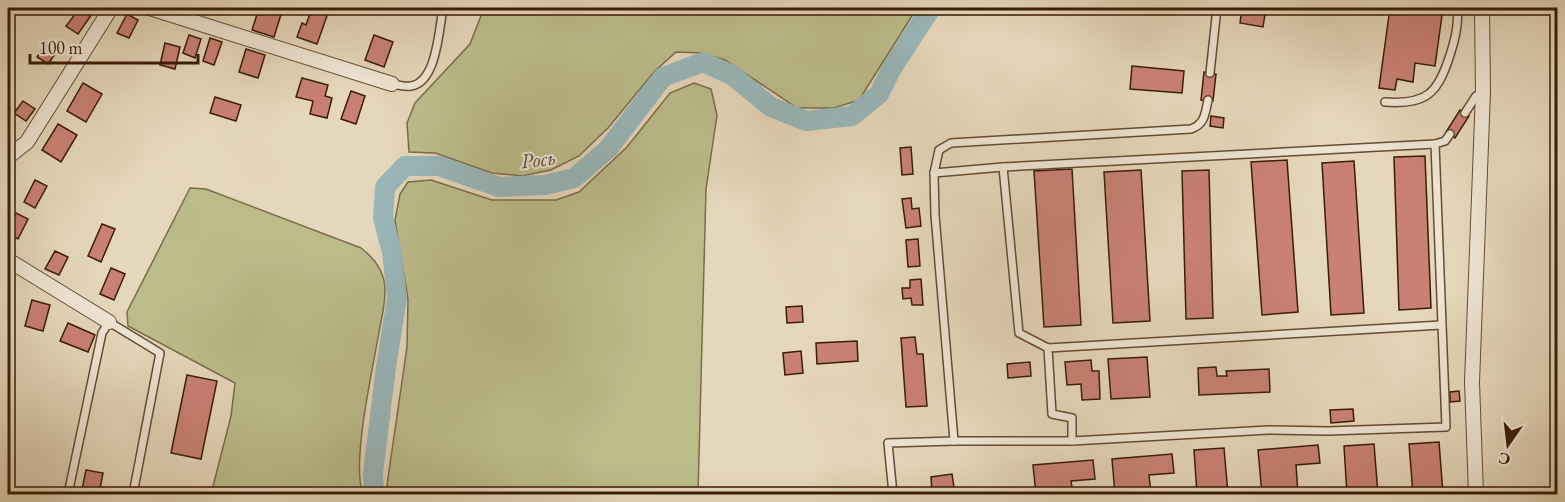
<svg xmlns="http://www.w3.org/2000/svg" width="1565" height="502" viewBox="0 0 1565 502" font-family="'EB Garamond',serif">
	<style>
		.green { fill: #bcbc8b; stroke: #7b6c48; stroke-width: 1.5 }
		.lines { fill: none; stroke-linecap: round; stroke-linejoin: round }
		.river { stroke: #99b7ba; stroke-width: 20 }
		.building { fill: #c98175; stroke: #3a1d06; stroke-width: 1.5 }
		.service-casing { stroke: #654c33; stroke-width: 10 }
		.minor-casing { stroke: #654c33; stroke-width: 16 }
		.service { stroke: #eee5d3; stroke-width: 7 }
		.minor { stroke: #eee5d3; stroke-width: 14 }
		.labels { text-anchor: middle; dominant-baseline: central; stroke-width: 4.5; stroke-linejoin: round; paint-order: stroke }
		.water-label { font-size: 21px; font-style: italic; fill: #564b3c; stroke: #eee5d3 }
	</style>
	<rect width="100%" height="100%" fill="#e5d7bb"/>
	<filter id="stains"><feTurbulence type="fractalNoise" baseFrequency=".00333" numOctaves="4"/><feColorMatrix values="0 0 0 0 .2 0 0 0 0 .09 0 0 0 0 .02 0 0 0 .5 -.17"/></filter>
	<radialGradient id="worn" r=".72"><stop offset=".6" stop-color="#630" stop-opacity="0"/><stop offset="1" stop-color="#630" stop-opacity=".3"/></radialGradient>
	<g class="green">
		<path d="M484,8H917L859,100L834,108H797L725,60L702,53L676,52L654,72L608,128L579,156L551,170L522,176L492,173L435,153L409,152L407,123L415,103L470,44Z"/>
		<path d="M694,83L711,89L717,115L706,189L698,494H393L387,485L407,347L408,299L395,220L400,194L408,182L431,180L492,200H556L579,192L627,147L670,93Z"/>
		<path d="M190,188L206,189L361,248C370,255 380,266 383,277C388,292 382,317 379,332C373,368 351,463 363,494H211L231,416L235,383L128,326L127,312Z"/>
	</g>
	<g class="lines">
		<path class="river" d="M374,494L373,473L386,367L397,298L392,252L383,218L385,187L405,166H439L499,187L545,185L574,178L608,149L663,77L703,62L732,75L771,107L806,121L852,116L879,94L892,68L931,8"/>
	</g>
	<g class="building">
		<path d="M80,8L92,14L78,34L66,26Z"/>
		<path d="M259,8H283L274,37L252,30Z"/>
		<path d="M312,8L328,13L317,44L297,37L302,23L306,25Z"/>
		<path d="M1242,8H1266L1263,27L1240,23Z"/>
		<path d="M1390,8H1443L1435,66L1415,63L1413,82L1397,79L1395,90L1379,88Z"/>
		<path d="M127,14L138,20L129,38L117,33Z"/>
		<path d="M189,35L201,39L195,58L183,53Z"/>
		<path d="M374,35L393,42L384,67L365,60Z"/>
		<path d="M210,38L222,42L214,65L203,61Z"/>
		<path d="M165,43L180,47L175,69L160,65Z"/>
		<path d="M45,45L56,53L48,64L37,57Z"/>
		<path d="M246,49L265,55L258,78L239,72Z"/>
		<path d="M1132,66L1184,71L1182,93L1130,89Z"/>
		<path d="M1204,72L1216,74L1213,101L1201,100Z"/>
		<path d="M302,78L328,85L325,96L332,98L327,118L310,114L313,101L296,97Z"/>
		<path d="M83,83L102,94L86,122L67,111Z"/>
		<path d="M351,91L365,96L356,124L341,119Z"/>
		<path d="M215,97L241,105L236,121L210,113Z"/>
		<path d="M23,101L35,109L26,121L14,113Z"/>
		<path d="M1460,110L1469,116L1455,138L1446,132Z"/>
		<path d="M1211,116L1224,118L1223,128L1210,126Z"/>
		<path d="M58,124L77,135L61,162L42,150Z"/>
		<path d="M911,147L913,174L902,175L900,148Z"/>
		<path d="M1425,156L1431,308L1399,310L1394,157Z"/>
		<path d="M1287,160L1298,312L1262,315L1251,162Z"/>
		<path d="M1354,161L1364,313L1331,315L1322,163Z"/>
		<path d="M1072,169L1081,325L1044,327L1034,171Z"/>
		<path d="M1141,170L1150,321L1113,323L1104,172Z"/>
		<path d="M1209,170L1213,318L1186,319L1182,171Z"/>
		<path d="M35,180L47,186L35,208L24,202Z"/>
		<path d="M911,198L912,209L919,208L921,226L906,228L902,199Z"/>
		<path d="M8,209L28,219L18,239L8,233Z"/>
		<path d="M102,224L115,229L101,262L88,256Z"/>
		<path d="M918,239L920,266L908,267L906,240Z"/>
		<path d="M55,251L68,257L59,275L45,269Z"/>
		<path d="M111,268L125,274L114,300L100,294Z"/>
		<path d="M8,276L13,277L8,298Z"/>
		<path d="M921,279L923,305H912L911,298L903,299L902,288H910V280Z"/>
		<path d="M32,300L50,305L43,331L25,326Z"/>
		<path d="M802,306L803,322L787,323L786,307Z"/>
		<path d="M68,323L95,335L88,352L60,341Z"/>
		<path d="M915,337L917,354H923L927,406L906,407L901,338Z"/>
		<path d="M857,341L858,361L817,364L816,343Z"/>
		<path d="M801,351L803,373L785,375L783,353Z"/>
		<path d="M1147,357L1150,397L1111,399L1108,359Z"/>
		<path d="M1091,360L1092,371H1099L1100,399L1082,400L1081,384L1067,385L1065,362Z"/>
		<path d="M1030,362L1031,376L1008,378L1007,364Z"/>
		<path d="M1216,367L1217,376H1227L1226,371L1269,369L1270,392L1199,395L1198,368Z"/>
		<path d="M187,375L217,381L201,459L171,453Z"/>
		<path d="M1459,391L1460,401L1450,402V392Z"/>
		<path d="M1353,409L1354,421L1331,423L1330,410Z"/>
		<path d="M1439,442L1443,494H1413L1409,444Z"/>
		<path d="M1374,444L1378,494H1347L1344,446Z"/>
		<path d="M1318,445L1320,463L1296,465L1298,494H1262L1258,450Z"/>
		<path d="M1224,448L1228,494H1197L1194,450Z"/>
		<path d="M1172,454L1174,473L1149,475L1151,494H1115L1112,459Z"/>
		<path d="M1093,460L1095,479L1071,481L1073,494H1036L1033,465Z"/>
		<path d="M86,470L103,473L99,494H81Z"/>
		<path d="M952,474L955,494H932L931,477Z"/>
		<path d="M161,489L180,493L179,494H160Z"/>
	</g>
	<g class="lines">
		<g class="service-casing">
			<g id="service">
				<path d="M1210,73L1217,8"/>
				<path d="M392,84C397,85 405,87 411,86C437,82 439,29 443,8"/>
				<path d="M1385,102C1427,105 1438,93 1450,55C1455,40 1459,23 1457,8"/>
				<path d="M1465,113L1476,96L1483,92"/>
				<path d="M1003,167L1019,333L1048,348"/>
				<path d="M934,173L1003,167L1435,144L1445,141L1450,134"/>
				<path d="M954,441L935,215L934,173L939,150L951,143L1191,129C1205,124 1205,114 1208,100"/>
				<path d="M1072,441V418L1052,414L1048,348L1441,325"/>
				<path d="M68,494L102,333L109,322L160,353L133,494"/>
				<path d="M893,494L888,443L954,441H1072L1268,430L1328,431L1446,427L1435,144"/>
			</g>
		</g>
		<g class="minor-casing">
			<g id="minor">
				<path d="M150,8L392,84"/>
				<path d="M8,157L27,142L111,8"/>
				<path d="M8,260L109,322"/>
				<path d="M1476,494L1472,382L1483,92L1482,8"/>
			</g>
		</g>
		<use href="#service" class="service"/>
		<use href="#minor" class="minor"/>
	</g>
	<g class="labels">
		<g class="water-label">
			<text transform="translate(538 159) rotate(-7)">Рось</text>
		</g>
	</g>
	<rect width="1565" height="502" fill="none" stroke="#e5d7bb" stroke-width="30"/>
	<rect x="9" y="9" width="1547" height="484" fill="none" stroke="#3a1d06" stroke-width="3"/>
	<rect x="15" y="15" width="1535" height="472" fill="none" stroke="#3a1d06" stroke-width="1.5"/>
	<g transform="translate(1508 445) rotate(194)" stroke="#eee5d3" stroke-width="4.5" paint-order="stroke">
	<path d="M0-4.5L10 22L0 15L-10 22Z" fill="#3a1d06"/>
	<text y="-9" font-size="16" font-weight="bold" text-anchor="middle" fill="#3a1d06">С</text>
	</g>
	<path d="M30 54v9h168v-9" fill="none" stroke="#3a1d06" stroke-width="3"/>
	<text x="39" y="54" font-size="18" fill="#3a1d06" stroke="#eee5d3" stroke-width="4.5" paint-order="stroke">100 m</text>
	<rect width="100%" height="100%" filter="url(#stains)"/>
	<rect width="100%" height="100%" fill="url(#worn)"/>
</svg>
